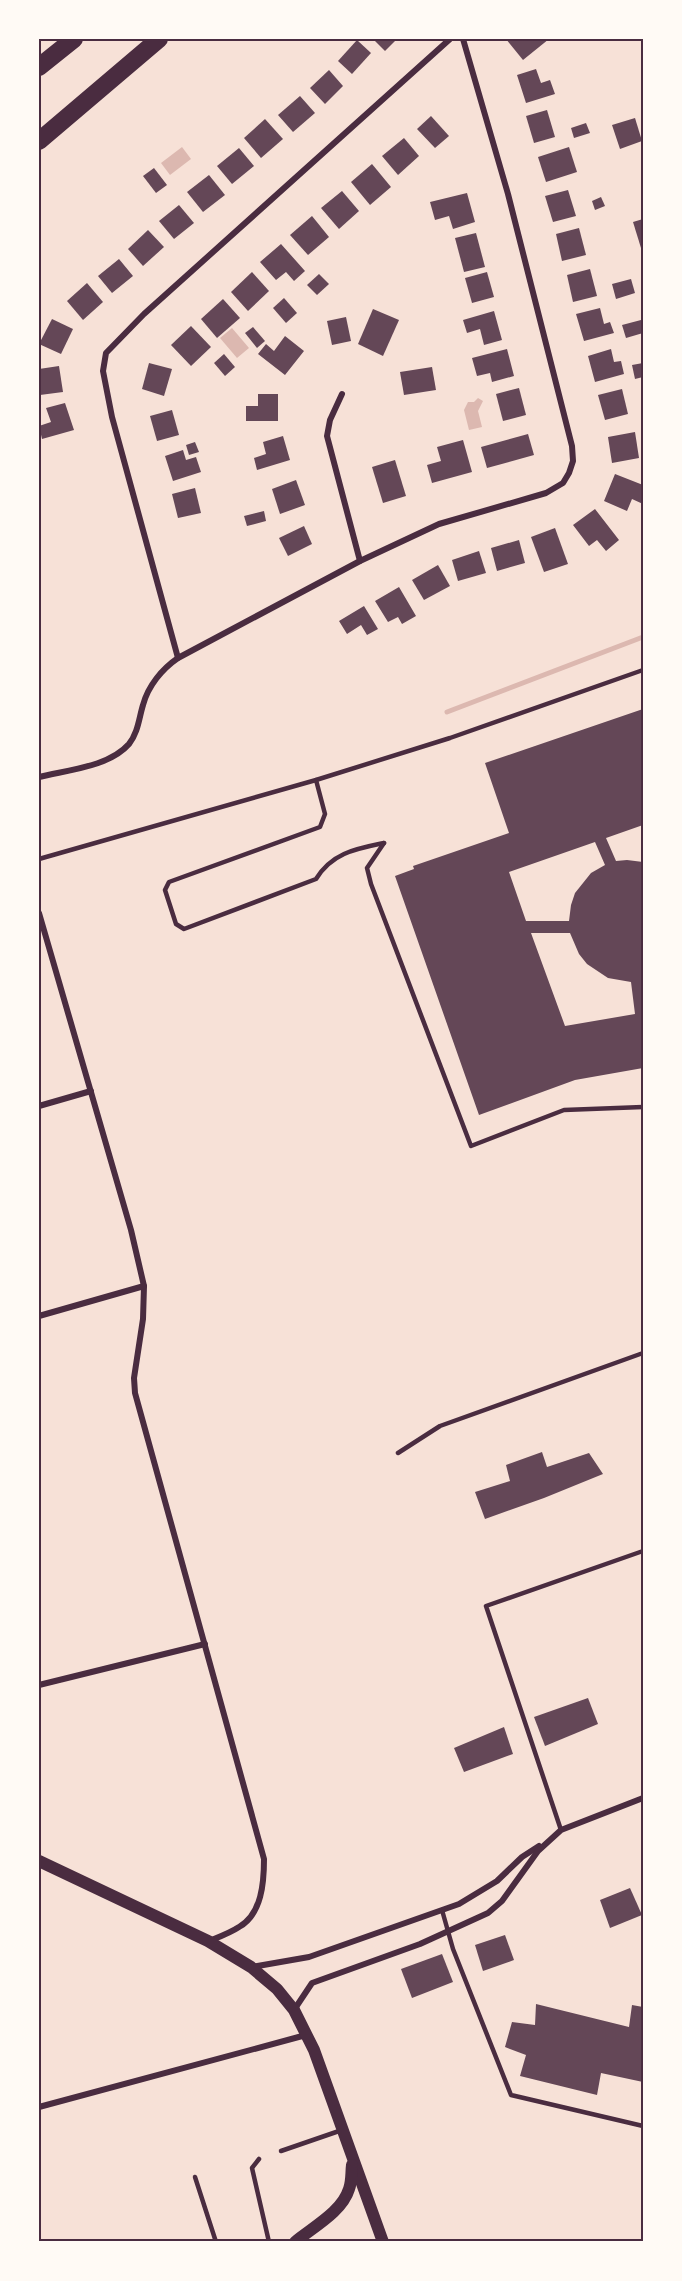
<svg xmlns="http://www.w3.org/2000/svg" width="682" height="2281" viewBox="0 0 682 2281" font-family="Raleway,sans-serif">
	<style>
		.water { fill: #dcb8b0 }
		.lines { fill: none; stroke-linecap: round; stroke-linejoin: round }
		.stream { stroke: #dcb8b0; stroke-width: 5 }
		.building { fill: #644757; fill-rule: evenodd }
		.service { stroke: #4a2c40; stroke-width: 4.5 }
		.minor { stroke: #4a2c40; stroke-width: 6 }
		.secondary { stroke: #4a2c40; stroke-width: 12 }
		.motorway { stroke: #4a2c40; stroke-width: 18 }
		.neatline { fill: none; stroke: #4a2c40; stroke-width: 2 }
	</style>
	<rect width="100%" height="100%" fill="#f7e1d7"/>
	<g class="water">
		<path d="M182,147L191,159L170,175L161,163Z"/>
		<path d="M232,328L249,348L237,358L220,338Z"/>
		<path d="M478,398L483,401L478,411L482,427L469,430L464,410L468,402H474Z"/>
	</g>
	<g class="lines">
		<path class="stream" d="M447,712L643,637"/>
	</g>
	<g class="building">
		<path d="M373,39H397L385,51Z"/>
		<path d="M506,39H549L523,60Z"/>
		<path d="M357,40L371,53L352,74L338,61Z"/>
		<path d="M536,69L541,83L550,80L555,94L526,103L517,75Z"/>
		<path d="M329,70L343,86L325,104L310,88Z"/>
		<path d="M300,96L315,113L293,132L278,115Z"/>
		<path d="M547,110L555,137L534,143L526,116Z"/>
		<path d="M431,116L449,136L435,148L417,129Z"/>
		<path d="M635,118L642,141L620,149L612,125Z"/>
		<path d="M265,119L283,139L261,158L244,138Z"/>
		<path d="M586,123L590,133L574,138L571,128Z"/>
		<path d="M404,138L419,156L398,175L382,156Z"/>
		<path d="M569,147L577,172L546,182L538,157Z"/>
		<path d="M239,148L254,166L232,184L217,166Z"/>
		<path d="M372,164L391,187L370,205L351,182Z"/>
		<path d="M154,168L167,185L156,193L143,176Z"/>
		<path d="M209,175L225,195L203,212L187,192Z"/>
		<path d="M568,190L576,216L553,222L545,196Z"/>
		<path d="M342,191L359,211L339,229L321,208Z"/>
		<path d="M467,193L475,222L453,229L449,216L435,220L430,202Z"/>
		<path d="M601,197L605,206L595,210L592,201Z"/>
		<path d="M179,205L194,223L174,239L159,221Z"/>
		<path d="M312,216L329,237L308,255L290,235Z"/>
		<path d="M643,219V248H641L633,222Z"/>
		<path d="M579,228L586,255L562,261L556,234Z"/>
		<path d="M148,230L164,247L143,266L128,249Z"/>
		<path d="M476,233L485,267L464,272L455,238Z"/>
		<path d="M281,244L305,271L294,281L286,272L276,280L260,262Z"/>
		<path d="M119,259L133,276L112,293L98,276Z"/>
		<path d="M590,269L597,296L573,302L567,275Z"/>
		<path d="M252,272L269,291L248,311L231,292Z"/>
		<path d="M487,272L494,297L472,303L465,278Z"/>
		<path d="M319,274L329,284L317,295L307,285Z"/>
		<path d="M631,279L635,293L616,299L612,284Z"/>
		<path d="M87,283L103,302L83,320L67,301Z"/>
		<path d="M284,298L297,313L286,323L273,308Z"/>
		<path d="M223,299L240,318L217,338L201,319Z"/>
		<path d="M600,308L604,324L610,322L614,333L584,341L576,314Z"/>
		<path d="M373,309L399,320L383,356L358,344Z"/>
		<path d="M494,311L502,340L484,345L480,329L467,333L463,320Z"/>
		<path d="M346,317L351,341L332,345L327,321Z"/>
		<path d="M52,319L73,329L61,354L39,344Z"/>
		<path d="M641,320L643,333L626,338L622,325Z"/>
		<path d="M191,326L211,347L191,366L171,345Z"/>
		<path d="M253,327L265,341L257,348L245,333Z"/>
		<path d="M285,336L304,351L285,375L258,354L266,344L274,351Z"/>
		<path d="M507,349L514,376L492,382L490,373L477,376L472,358Z"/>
		<path d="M611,349L614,362L621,361L624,374L595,382L588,356Z"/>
		<path d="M224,354L235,367L225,376L214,363Z"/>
		<path d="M149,363L172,369L164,396L142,389Z"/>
		<path d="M643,363V377L635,379L632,365Z"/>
		<path d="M59,366L63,392L40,395L39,369Z"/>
		<path d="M432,367L436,390L404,395L400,372Z"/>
		<path d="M519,388L526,415L503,421L496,394Z"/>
		<path d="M622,389L628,414L605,420L598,395Z"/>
		<path d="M258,394H278V421H246V406H258Z"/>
		<path d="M65,403L74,430L42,439L39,426L51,422L46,408Z"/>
		<path d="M172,410L179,435L157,441L150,416Z"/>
		<path d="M635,432L639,458L612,463L608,437Z"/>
		<path d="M528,434L534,455L487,468L481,447Z"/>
		<path d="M283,436L290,460L257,470L254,458L266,454L263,442Z"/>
		<path d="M463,440L472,472L432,483L427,465L441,461L437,447Z"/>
		<path d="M195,442L199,452L189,455L186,445Z"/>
		<path d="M183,450L186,460L196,457L201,472L173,481L165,456Z"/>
		<path d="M395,460L406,496L383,503L372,467Z"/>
		<path d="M615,474L643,485V504L632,499L627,511L604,501Z"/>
		<path d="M296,480L305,505L280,514L272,489Z"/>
		<path d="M195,488L201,513L178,518L172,494Z"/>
		<path d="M595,509L619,540L606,551L597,540L589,546L573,525Z"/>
		<path d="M264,511L266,521L247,526L244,516Z"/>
		<path d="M304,526L312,544L288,556L279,538Z"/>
		<path d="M555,528L568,564L544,572L531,537Z"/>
		<path d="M519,540L525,563L497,571L491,548Z"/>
		<path d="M479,551L486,573L458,581L452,560Z"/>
		<path d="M438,565L450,586L424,600L412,580Z"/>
		<path d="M399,587L416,616L402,624L398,617L388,622L375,601Z"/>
		<path d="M364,606L378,629L367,635L361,625L347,634L339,621Z"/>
		<path d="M643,709V825L606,838L616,861L627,860L643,862V1068L575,1080L479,1115L395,876L414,869L413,866L509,833L485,763ZM595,842L605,865L591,873L575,893L571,905L569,921H526L509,872ZM531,933H570L579,954L587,964L608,978L631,982L635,1014L565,1026Z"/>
		<path d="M542,1452L547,1467L589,1453L603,1474L544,1498L485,1519L475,1492L510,1481L506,1465Z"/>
		<path d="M588,1698L598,1724L545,1746L534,1717Z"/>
		<path d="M504,1727L513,1754L464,1772L454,1748Z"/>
		<path d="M630,1888L642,1915L610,1928L600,1900Z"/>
		<path d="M505,1935L514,1960L483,1971L475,1945Z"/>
		<path d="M442,1954L453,1982L412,1998L401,1969Z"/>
		<path d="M536,2004L629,2027L632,2005L643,2007V2082L601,2073L597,2095L520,2076L526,2055L505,2047L512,2022L535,2025Z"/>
	</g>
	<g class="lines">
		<g class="service">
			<path d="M316,780L325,814L320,827L169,882L165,890L176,924L184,929L316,879C332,853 355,849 384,843"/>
			<path d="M384,843L367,868L371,884L471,1146L564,1110L643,1107"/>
			<path d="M39,859L316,780L450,738L643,670"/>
			<path d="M398,1453L440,1426L643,1353"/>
			<path d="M561,1830L486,1606L643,1551"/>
			<path d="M442,1910L453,1949L511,2095L643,2126"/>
			<path d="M281,2151L342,2130"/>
			<path d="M259,2159L252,2168L269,2242"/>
			<path d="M195,2177L216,2242"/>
		</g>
		<g class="minor">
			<path d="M342,394L330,420L327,436L360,561"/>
			<path d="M178,658L112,417L103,371L106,353L144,314L450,39"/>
			<path d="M39,777C67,770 109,767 129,744C138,733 139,718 143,705C148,686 162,669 178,658L360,561L439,524L546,493L563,483L569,473L573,461L572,446L508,194L463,39"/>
			<path d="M39,913L131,1230L144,1286L143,1319L134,1378L135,1393L264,1859C264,1882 262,1914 239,1927C230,1933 219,1937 209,1941"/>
			<path d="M39,1106L91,1091"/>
			<path d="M39,1316L144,1286"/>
			<path d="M39,1685L205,1644"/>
			<path d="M252,1967L309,1957L459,1904L497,1881L522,1857L539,1846"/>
			<path d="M294,2010L312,1983L420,1944L488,1913L502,1901L538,1851L561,1830L643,1798"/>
			<path d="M39,2107L306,2035"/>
		</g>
		<g class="secondary">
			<path d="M39,1861L208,1941L251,1967L277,1989L294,2010L314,2050L383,2242"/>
			<path d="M295,2242C313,2227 342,2212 349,2189C352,2181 351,2173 352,2165"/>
		</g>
		<g class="motorway">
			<path d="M39,67L74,39"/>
			<path d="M39,141L159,39"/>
		</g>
	</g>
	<rect width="682" height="2281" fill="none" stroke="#fffaf5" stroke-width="81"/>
	<rect x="40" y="40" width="602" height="2200" class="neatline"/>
</svg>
